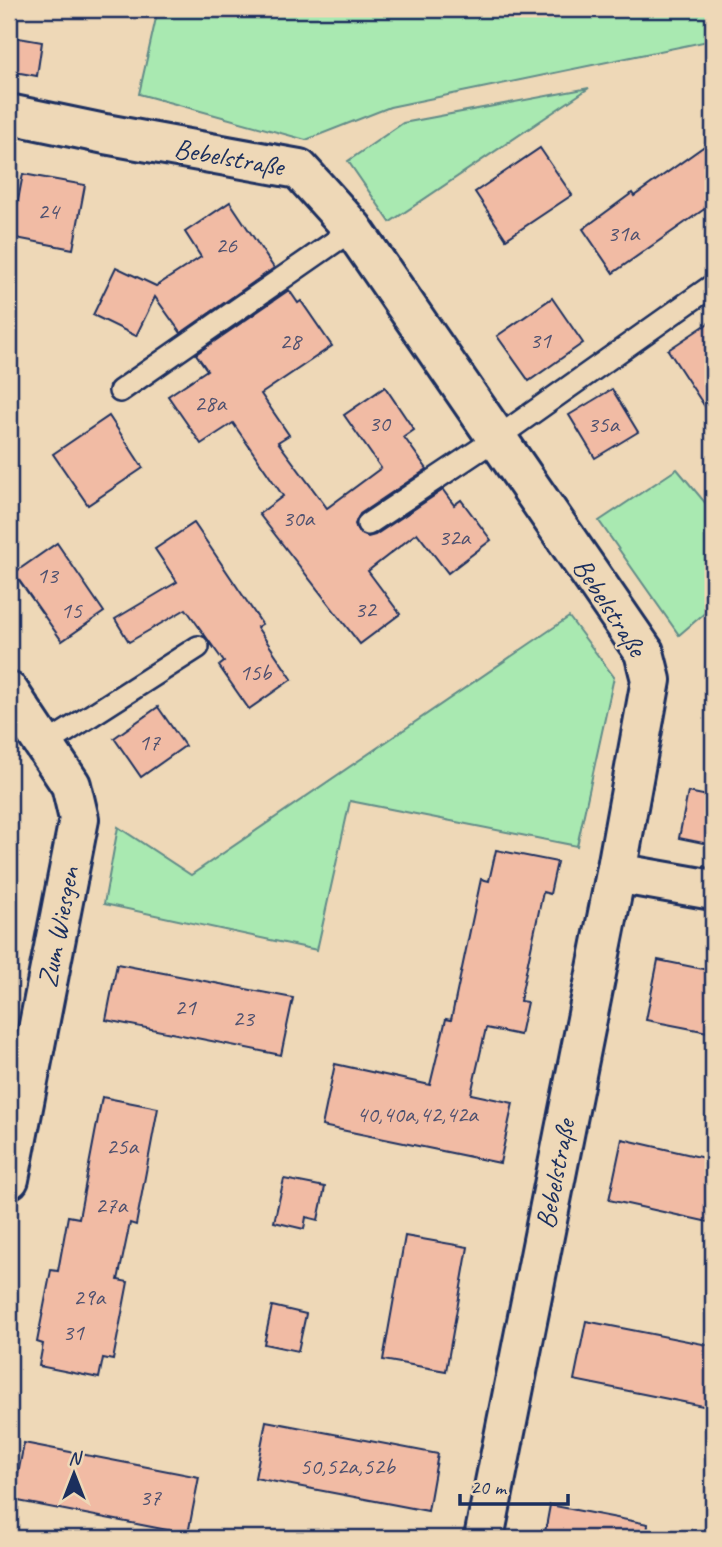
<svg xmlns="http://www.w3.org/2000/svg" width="722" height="1547" viewBox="0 0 722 1547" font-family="Caveat,sans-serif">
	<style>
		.green { fill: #a9e9b1; stroke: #628c88; stroke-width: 2 }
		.building { fill: #f1bba4; stroke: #1b2f5e; stroke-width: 2 }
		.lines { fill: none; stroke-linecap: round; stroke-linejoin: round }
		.lane-casing { stroke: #1b2f5e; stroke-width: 26 }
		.street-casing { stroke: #1b2f5e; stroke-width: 44 }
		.lane { stroke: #eed8b7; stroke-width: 21 }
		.street { stroke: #eed8b7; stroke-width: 38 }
		.labels { text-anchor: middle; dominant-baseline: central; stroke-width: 5; stroke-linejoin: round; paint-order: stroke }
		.number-label { font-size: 24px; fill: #505270 }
		.street-label { font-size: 28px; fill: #1b2f5e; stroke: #eed8b7 }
	</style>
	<rect width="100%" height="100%" fill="#eed8b7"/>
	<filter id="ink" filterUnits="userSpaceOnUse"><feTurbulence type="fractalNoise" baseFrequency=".0143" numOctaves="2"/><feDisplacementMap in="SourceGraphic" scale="14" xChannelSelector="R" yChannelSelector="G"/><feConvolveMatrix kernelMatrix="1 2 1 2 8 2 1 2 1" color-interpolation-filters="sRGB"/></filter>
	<g filter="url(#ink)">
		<g class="green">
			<path d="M158,9H713V40L390,107L306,140L139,94Z"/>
			<path d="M589,88L390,222L348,161L403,123Z"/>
			<path d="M677,469L713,512V606L679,635L599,521Z"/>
			<path d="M569,617L614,677L577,846L350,801L317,950L104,904L118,827L191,875Z"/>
		</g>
		<g class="building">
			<path d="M13,37L42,42L37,76L9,71Z"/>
			<path d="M713,140V203L613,273L583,229L632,193L634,196Z"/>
			<path d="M540,148L572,195L506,239L475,192Z"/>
			<path d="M23,174L85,185L73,249L11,237Z"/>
			<path d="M230,202L274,268L181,333L155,297L136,336L93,315L116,267L156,286L201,257L185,232Z"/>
			<path d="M289,290L298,303L301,301L332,346L261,394L289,435L278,442L327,508L381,468L344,415L385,387L414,430L404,437L427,469L360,514L355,524L358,532L368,537L375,535L443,490L454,505L461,500L491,540L448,573L417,533L368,571L400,614L360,644L259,514L283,496L233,423L201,444L168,396L207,370L196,354Z"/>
			<path d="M552,298L583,343L529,381L497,336Z"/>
			<path d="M713,320V419L668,350Z"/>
			<path d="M612,389L638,432L595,458L569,415Z"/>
			<path d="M109,416L143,468L88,505L53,454Z"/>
			<path d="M194,523L262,624L257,627L292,679L249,709L219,666L224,662L186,609L129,642L115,619L177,582L155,549Z"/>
			<path d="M57,543L104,612L62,641L14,573Z"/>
			<path d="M158,707L185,746L141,777L114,738Z"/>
			<path d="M688,792L713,797V845L679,838Z"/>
			<path d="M496,850L557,862L550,894L543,892L528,962L520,1001L527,1002L520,1035L486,1028L471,1094L513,1103L500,1163L322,1126L335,1064L430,1085L446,1019L451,1020L481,879L489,881Z"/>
			<path d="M658,960L713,971V1033L646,1020Z"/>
			<path d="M117,964L293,998L281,1055L106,1020Z"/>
			<path d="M102,1097L158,1108L136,1225L130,1223L118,1280L128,1282L113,1360L103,1358L99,1378L39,1366L43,1344L37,1342L51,1270L58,1271L68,1216L79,1218Z"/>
			<path d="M622,1139L713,1160V1223L609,1200Z"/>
			<path d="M284,1179L325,1187L318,1220L306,1217L304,1229L274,1222Z"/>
			<path d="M405,1236L468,1247L446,1371L383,1360Z"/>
			<path d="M272,1306L306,1314L298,1351L264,1344Z"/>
			<path d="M586,1321L713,1346V1408L574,1380Z"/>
			<path d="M266,1421L438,1454L428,1511L255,1478Z"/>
			<path d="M24,1443L199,1477L188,1534L13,1500Z"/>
			<path d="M550,1505L648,1524L647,1538H544Z"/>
		</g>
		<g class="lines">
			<g class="lane-casing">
				<g id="lane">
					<path d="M120,391L353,229"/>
					<path d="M368,524L497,438L713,285"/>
					<path d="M45,745L198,647"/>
				</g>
			</g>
			<g class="street-casing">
				<g id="street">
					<path d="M9,114L105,134L299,169L353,229L644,652L651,680L616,873L484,1538"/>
					<path d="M9,692L71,785L79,819L9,1179"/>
					<path d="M616,873L713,890"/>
				</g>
			</g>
			<use href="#lane" class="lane"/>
			<use href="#street" class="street"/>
		</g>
	</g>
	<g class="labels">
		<g class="number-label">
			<text x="48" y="211">24</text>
			<text x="623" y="233">31a</text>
			<text x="226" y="245">26</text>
			<text x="540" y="340">31</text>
			<text x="290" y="341">28</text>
			<text x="210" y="403">28a</text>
			<text x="379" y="423">30</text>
			<text x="603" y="424">35a</text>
			<text x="298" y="518">30a</text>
			<text x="454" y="537">32a</text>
			<text x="47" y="575">13</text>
			<text x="365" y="609">32</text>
			<text x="71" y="610">15</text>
			<text x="255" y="672">15b</text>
			<text x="149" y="742">17</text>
			<text x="185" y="1007">21</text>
			<text x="243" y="1018">23</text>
			<text x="417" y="1114">40,40a,42,42a</text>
			<text x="122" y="1146">25a</text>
			<text x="111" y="1205">27a</text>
			<text x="89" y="1297">29a</text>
			<text x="73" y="1332">31</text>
			<text x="347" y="1466">50,52a,52b</text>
			<text x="150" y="1497">37</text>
		</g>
		<g class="street-label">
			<text transform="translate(229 157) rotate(10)">Bebelstraße</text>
			<text transform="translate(610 607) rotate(57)">Bebelstraße</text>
			<text transform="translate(58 927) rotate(-79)">Zum Wiesgen</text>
			<text transform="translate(555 1174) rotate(-79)">Bebelstraße</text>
		</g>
	</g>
	<rect width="722" height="1547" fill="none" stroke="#eed8b7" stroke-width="35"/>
	<rect x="18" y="18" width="687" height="1512" fill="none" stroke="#1b2f5e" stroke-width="2.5" filter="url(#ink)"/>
	<g transform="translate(74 1474)" stroke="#eed8b7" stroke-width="5" paint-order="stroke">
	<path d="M0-5L12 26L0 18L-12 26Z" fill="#1b2f5e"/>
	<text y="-10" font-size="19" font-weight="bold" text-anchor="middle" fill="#1b2f5e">N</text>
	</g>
	<path d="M460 1494v10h108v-10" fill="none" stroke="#1b2f5e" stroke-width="3.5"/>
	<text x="470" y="1494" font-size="21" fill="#1b2f5e" stroke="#eed8b7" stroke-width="5" paint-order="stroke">20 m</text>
</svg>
